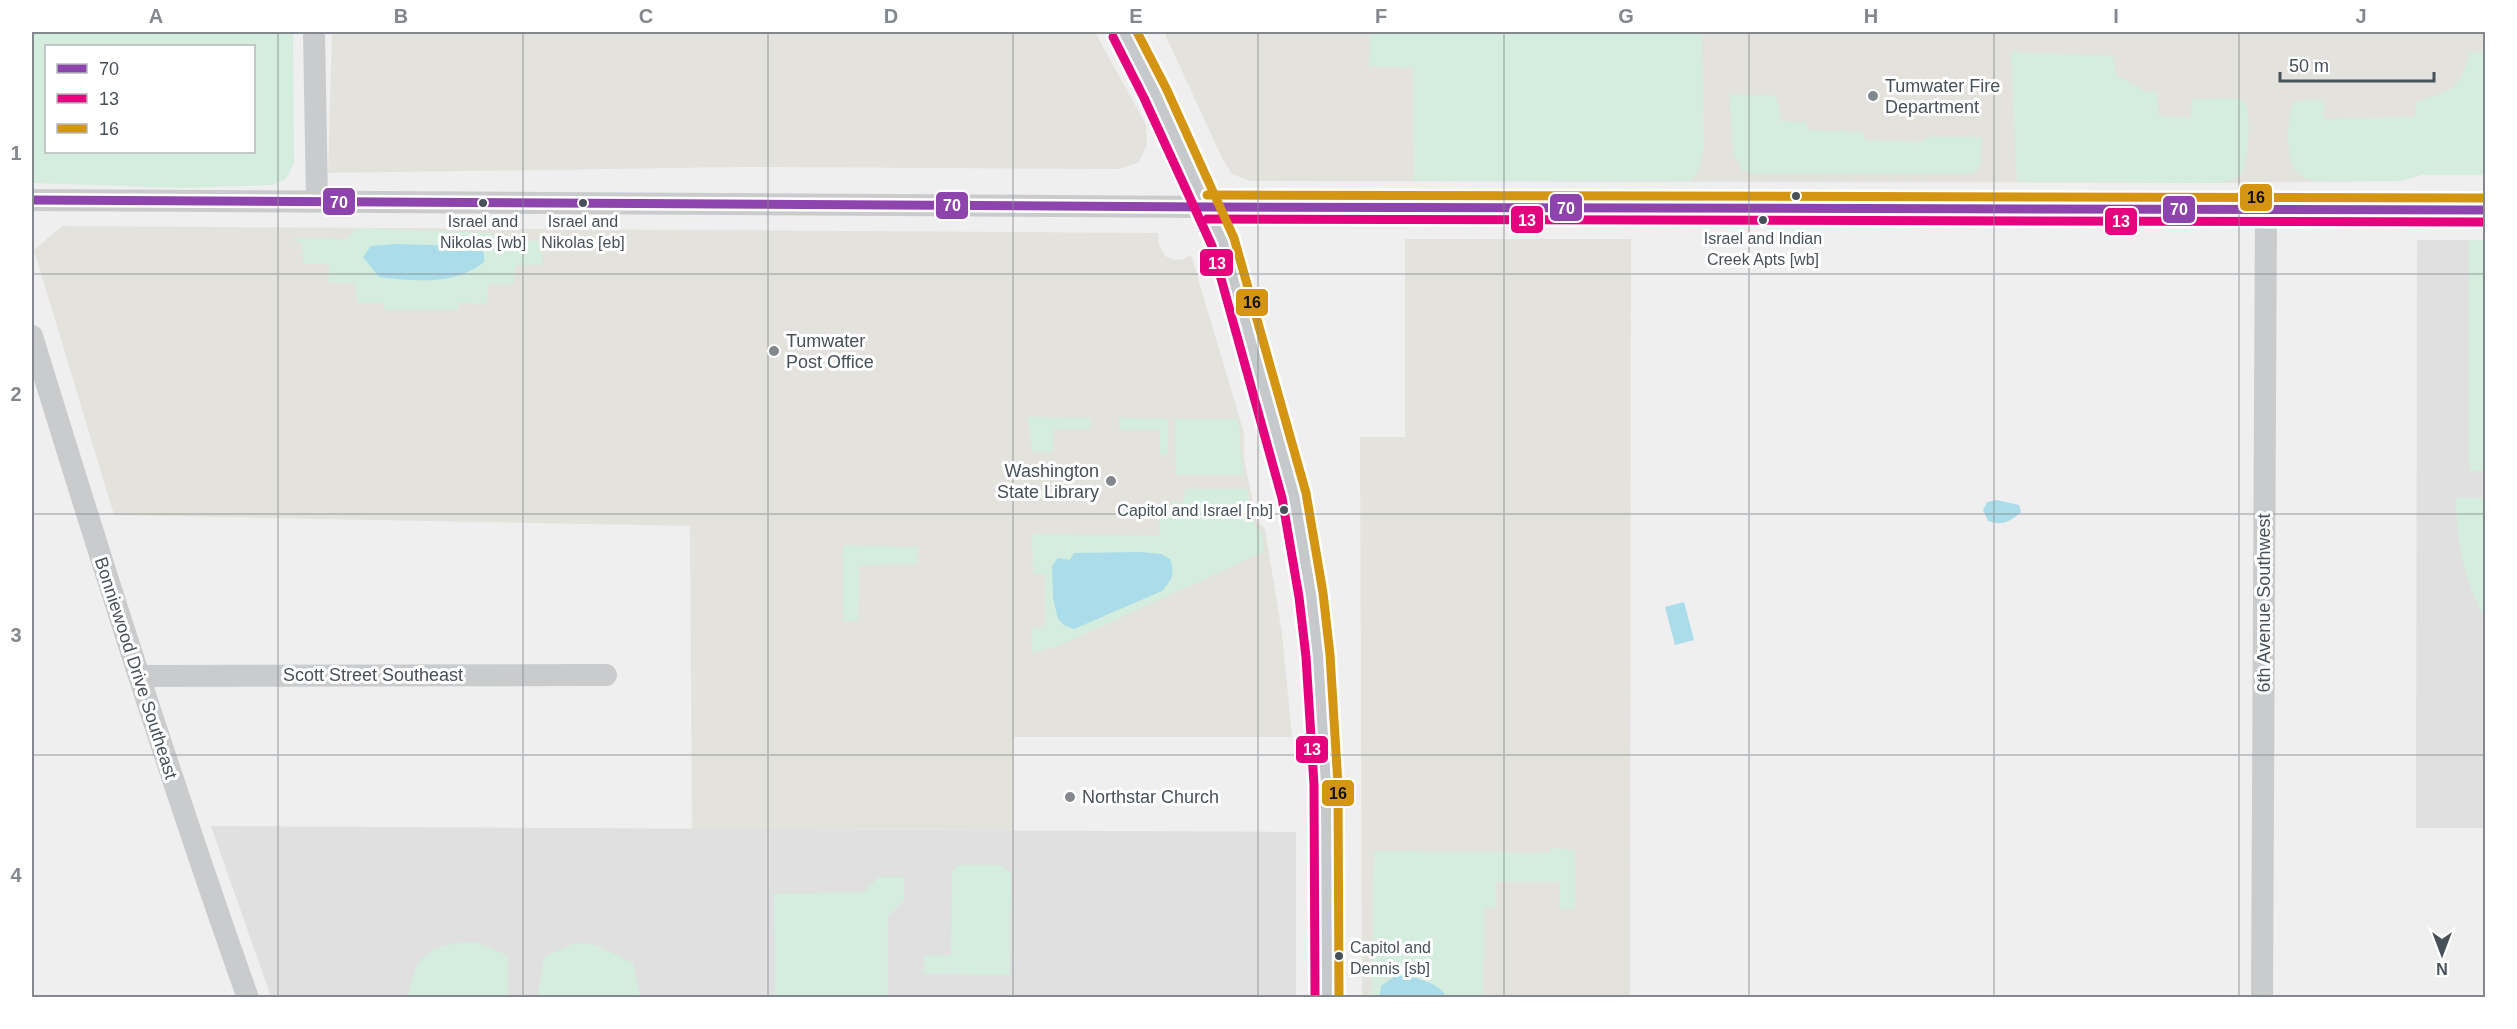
<svg xmlns="http://www.w3.org/2000/svg" width="2517" height="1029" viewBox="0 0 2517 1029" font-family="Arial,sans-serif">
	<style>
		.commercial { fill: #e4e2dc }
		.education { fill: #e1e0e0 }
		.green { fill: #d4edde; fill-rule: evenodd }
		.water { fill: #aadce9 }
		.lines { fill: none; stroke-linecap: round; stroke-linejoin: round }
		.minor { stroke: #c9cbcd; stroke-width: 22 }
		.major { stroke: #c5c9cb; stroke-width: 27 }
		.bus-1-casing { stroke: #fff; stroke-width: 14 }
		.bus-2-casing { stroke: #fff; stroke-width: 14 }
		.bus-3-casing { stroke: #fff; stroke-width: 14 }
		.bus-1 { stroke: #8e44ad; stroke-width: 9 }
		.bus-2 { stroke: #e5007d; stroke-width: 9 }
		.bus-3 { stroke: #d49512; stroke-width: 9 }
		.grid { fill: none; stroke: #82888e; stroke-width: 1.5; stroke-opacity: 0.55 }
		.poi-dot { fill: #82888e; stroke: #fff; stroke-width: 2 }
		.bus-dot { fill: #47515a; stroke: #fff; stroke-width: 2 }
		.labels { text-anchor: middle; dominant-baseline: central; stroke-width: 6; stroke-linejoin: round; paint-order: stroke }
		.bus-label { font-size: 16px; fill: #47515a; stroke: #fff }
		.poi-label { font-size: 18px; fill: #47515a; stroke: #fff; text-anchor: start }
		.street-label { font-size: 18px; fill: #47515a; stroke: #fff }
		.line-badge { stroke: #fff; stroke-width: 2 }
		.badge-label { font-size: 16px; text-anchor: middle; font-weight: bold; fill: #fff }
		.pale-badge-label { font-size: 16px; text-anchor: middle; font-weight: bold; fill: #111 }
		.neatline { fill: none; stroke: #82888e; stroke-width: 2 }
		.grid-label { font-size: 20px; text-anchor: middle; font-weight: bold; fill: #82888e }
	</style>
	<rect width="100%" height="100%" fill="#efefef"/>
	<g class="commercial">
		<path d="M332,32H1095L1146,125L1147,145L1139,162L1120,169L741,167L328,173Z"/>
		<path d="M1164,32H2485V175H2421L2401,181L2219,183L1250,181L1232,174L1222,158Z"/>
		<path d="M62,226L1158,233L1159,244L1165,256L1174,260L1183,259L1191,255L1244,433V459L1257,522L1265,529L1282,633L1292,737H1014V830L692,829L690,526L114,515L34,250Z"/>
		<path d="M1405,239H1631L1630,997H1362L1360,437H1405Z"/>
	</g>
	<g class="education">
		<path d="M2417,240H2485V828H2416Z"/>
		<path d="M211,826L1296,832V997H271Z"/>
	</g>
	<g class="green">
		<path d="M32,32H293L294,163L286,179L273,185L183,188L32,183ZM46,46H254V152H46Z"/>
		<path d="M1370,32H1702L1704,149L1699,169L1691,181H1414L1413,68L1369,66Z"/>
		<path d="M2011,52L2113,56L2115,74L2147,92H2157L2159,116L2190,118L2193,99C2205,100 2235,95 2244,102C2252,108 2248,161 2243,171C2238,179 2228,181 2219,183L2017,182Z"/>
		<path d="M2485,52V175H2421L2401,181H2313C2306,178 2298,175 2294,168C2286,156 2287,115 2293,102L2323,99L2324,119L2415,117L2417,101C2448,94 2463,87 2469,53Z"/>
		<path d="M1729,94L1776,96L1781,121L1805,122L1809,130L1862,132L1866,140L1922,142L1928,137H1982L1980,163L1976,173L1963,174H1755L1742,170L1733,153Z"/>
		<path d="M358,228L488,233L506,241H542V265H515L514,284H488L487,304L458,303V310H384V303H357L355,283L328,282L329,264H303L302,244L289,238L346,239Z"/>
		<rect x="2469" y="240" width="16" height="231"/>
		<path d="M1027,417L1090,418V429H1053V452H1033Z"/>
		<path d="M1119,418L1168,419V455H1160V430H1120Z"/>
		<path d="M1175,419H1237C1242,437 1239,456 1244,475H1176Z"/>
		<path d="M1185,489H1247L1255,525L1262,535L1264,552L1058,646L1032,653V628L1045,627V575L1033,573L1032,534L1160,536L1159,510H1170V501L1183,503Z"/>
		<path d="M2456,498H2485V618C2463,581 2457,541 2456,498Z"/>
		<path d="M843,545L918,547L917,564L859,565L858,621H843Z"/>
		<path d="M1551,848L1575,850V909H1560V882H1496V908L1484,907L1483,997L1372,998L1374,851L1550,853Z"/>
		<path d="M959,865H1001L1011,873L1010,975L924,974V956L951,955L952,871Z"/>
		<path d="M878,877H904V901L888,917V997H775L774,894L864,892Z"/>
		<path d="M476,942L508,956V997H408C415,951 433,944 476,942Z"/>
		<path d="M575,943L595,945L633,963L640,997H538L544,957Z"/>
	</g>
	<g class="water">
		<path d="M396,244L458,246L471,250L479,248L484,253V262C454,286 415,281 379,277L363,257L371,246Z"/>
		<path d="M1997,500L2019,505L2021,512C2010,522 2002,526 1988,521L1983,510L1987,502Z"/>
		<path d="M1141,552L1161,554L1170,559C1175,573 1172,580 1162,591L1074,629L1064,625L1058,619L1053,598L1052,566L1058,558L1070,560L1074,553Z"/>
		<path d="M1684,602L1694,640L1675,645L1665,607Z"/>
		<path d="M1407,975C1420,980 1440,983 1446,997H1380L1381,986L1395,976Z"/>
	</g>
	<g class="lines">
		<g class="minor">
			<path d="M314,32L317,201"/>
			<path d="M32,200L1207,207L2486,210"/>
			<path d="M32,336C100,558 170,779 248,998"/>
			<path d="M140,676L606,675"/>
			<path d="M2262,998L2266,209"/>
		</g>
		<path class="major" d="M1124,32L1155,93L1223,242L1294,495L1311,595L1318,656L1326,785L1327,998"/>
		<g class="bus-1-casing">
			<path id="bus-1" d="M32,200L1207,207L2486,210"/>
		</g>
		<g class="bus-2-casing">
			<g id="bus-2">
				<path d="M1113,37L1144,98L1212,246L1282,498L1299,597L1306,657L1314,785L1315,998"/>
				<path d="M1207,219L2486,222"/>
			</g>
		</g>
		<g class="bus-3-casing">
			<g id="bus-3">
				<path d="M1137,32L1166,88L1234,238L1306,493L1323,593L1330,655L1338,785L1339,998"/>
				<path d="M1207,195L2486,198"/>
			</g>
		</g>
		<use href="#bus-1" class="bus-1"/>
		<use href="#bus-2" class="bus-2"/>
		<use href="#bus-3" class="bus-3"/>
	</g>
	<path class="grid" d="M278,32V998M523,32V998M768,32V998M1013,32V998M1258,32V998M1504,32V998M1749,32V998M1994,32V998M2239,32V998M32,274H2486M32,514H2486M32,755H2486"/>
	<g class="poi-dot">
		<circle cx="1873" cy="96" r="6"/>
		<circle cx="774" cy="351" r="6"/>
		<circle cx="1111" cy="481" r="6"/>
		<circle cx="1070" cy="797" r="6"/>
	</g>
	<g class="bus-dot">
		<circle cx="1796" cy="196" r="5"/>
		<circle cx="483" cy="203" r="5"/>
		<circle cx="583" cy="203" r="5"/>
		<circle cx="1763" cy="220" r="5"/>
		<circle cx="1284" cy="510" r="5"/>
		<circle cx="1339" cy="956" r="5"/>
	</g>
	<g class="labels">
		<g class="bus-label">
			<text x="483" y="221">Israel and<tspan x="483" dy="21">Nikolas [wb]</tspan></text>
			<text x="583" y="221">Israel and<tspan x="583" dy="21">Nikolas [eb]</tspan></text>
			<text x="1763" y="238">Israel and Indian<tspan x="1763" dy="21">Creek Apts [wb]</tspan></text>
			<text x="1273" y="510" text-anchor="end">Capitol and Israel [nb]</text>
			<text x="1350" y="947" text-anchor="start">Capitol and<tspan x="1350" dy="21">Dennis [sb]</tspan></text>
		</g>
		<g class="poi-label">
			<text x="1885" y="86">Tumwater Fire<tspan x="1885" dy="21">Department</tspan></text>
			<text x="786" y="341">Tumwater<tspan x="786" dy="21">Post Office</tspan></text>
			<text x="1099" y="471" text-anchor="end">Washington<tspan x="1099" dy="21">State Library</tspan></text>
			<text x="1082" y="797">Northstar Church</text>
		</g>
		<g class="street-label">
			<text transform="translate(2264 603) rotate(-90)">6th Avenue Southwest</text>
			<text transform="translate(136 668) rotate(72)">Bonniewood Drive Southeast</text>
			<text x="373" y="675">Scott Street Southeast</text>
		</g>
	</g>
	<g class="line-badge">
		<rect x="2239" y="183" width="34" height="29" rx="6" fill="#d49512"/>
		<rect x="322" y="187" width="34" height="29" rx="6" fill="#8e44ad"/>
		<rect x="935" y="191" width="34" height="29" rx="6" fill="#8e44ad"/>
		<rect x="1549" y="193" width="34" height="29" rx="6" fill="#8e44ad"/>
		<rect x="2162" y="195" width="34" height="29" rx="6" fill="#8e44ad"/>
		<rect x="1510" y="205" width="34" height="29" rx="6" fill="#e5007d"/>
		<rect x="2104" y="207" width="34" height="29" rx="6" fill="#e5007d"/>
		<rect x="1199" y="248" width="35" height="29" rx="6" fill="#e5007d"/>
		<rect x="1235" y="288" width="34" height="29" rx="6" fill="#d49512"/>
		<rect x="1295" y="735" width="34" height="29" rx="6" fill="#e5007d"/>
		<rect x="1321" y="779" width="34" height="28" rx="6" fill="#d49512"/>
	</g>
	<g class="badge-label">
		<text x="339" y="208">70</text>
		<text x="952" y="211">70</text>
		<text x="1566" y="214">70</text>
		<text x="2179" y="215">70</text>
		<text x="1527" y="226">13</text>
		<text x="2121" y="227">13</text>
		<text x="1217" y="269">13</text>
		<text x="1312" y="755">13</text>
	</g>
	<g class="pale-badge-label">
		<text x="2256" y="203">16</text>
		<text x="1252" y="308">16</text>
		<text x="1338" y="799">16</text>
	</g>
	<rect width="2517" height="1029" fill="none" stroke="#ffffff" stroke-width="66"/>
	<rect x="45" y="45" width="210" height="108" fill="#ffffff" stroke="#b5b9bd" stroke-width="1.5"/>
	<rect x="57" y="64" width="30" height="9" fill="#8e44ad" stroke="#b5b9bd" stroke-width="1.5"/>
	<text x="99" y="75" font-size="18" fill="#47515a">70</text>
	<rect x="57" y="94" width="30" height="9" fill="#e5007d" stroke="#b5b9bd" stroke-width="1.5"/>
	<text x="99" y="105" font-size="18" fill="#47515a">13</text>
	<rect x="57" y="124" width="30" height="9" fill="#d49512" stroke="#b5b9bd" stroke-width="1.5"/>
	<text x="99" y="135" font-size="18" fill="#47515a">16</text>
	<g transform="translate(2442 954) rotate(180)" stroke="#ffffff" stroke-width="4.5" paint-order="stroke">
	<path d="M0-4.5L10 22L0 15L-10 22Z" fill="#47515a"/>
	<text y="-9" font-size="16" font-weight="bold" text-anchor="middle" fill="#47515a">N</text>
	</g>
	<path d="M2280 72v9h154v-9" fill="none" stroke="#47515a" stroke-width="3"/>
	<text x="2289" y="72" font-size="18" fill="#47515a" stroke="#ffffff" stroke-width="4.5" paint-order="stroke">50 m</text>
	<rect x="33" y="33" width="2451" height="963" class="neatline"/>
	<g class="grid-label">
		<text x="156" y="23">A</text>
		<text x="401" y="23">B</text>
		<text x="646" y="23">C</text>
		<text x="891" y="23">D</text>
		<text x="1136" y="23">E</text>
		<text x="1381" y="23">F</text>
		<text x="1626" y="23">G</text>
		<text x="1871" y="23">H</text>
		<text x="2116" y="23">I</text>
		<text x="2361" y="23">J</text>
		<text x="16" y="160">1</text>
		<text x="16" y="401">2</text>
		<text x="16" y="642">3</text>
		<text x="16" y="882">4</text>
	</g>
</svg>
